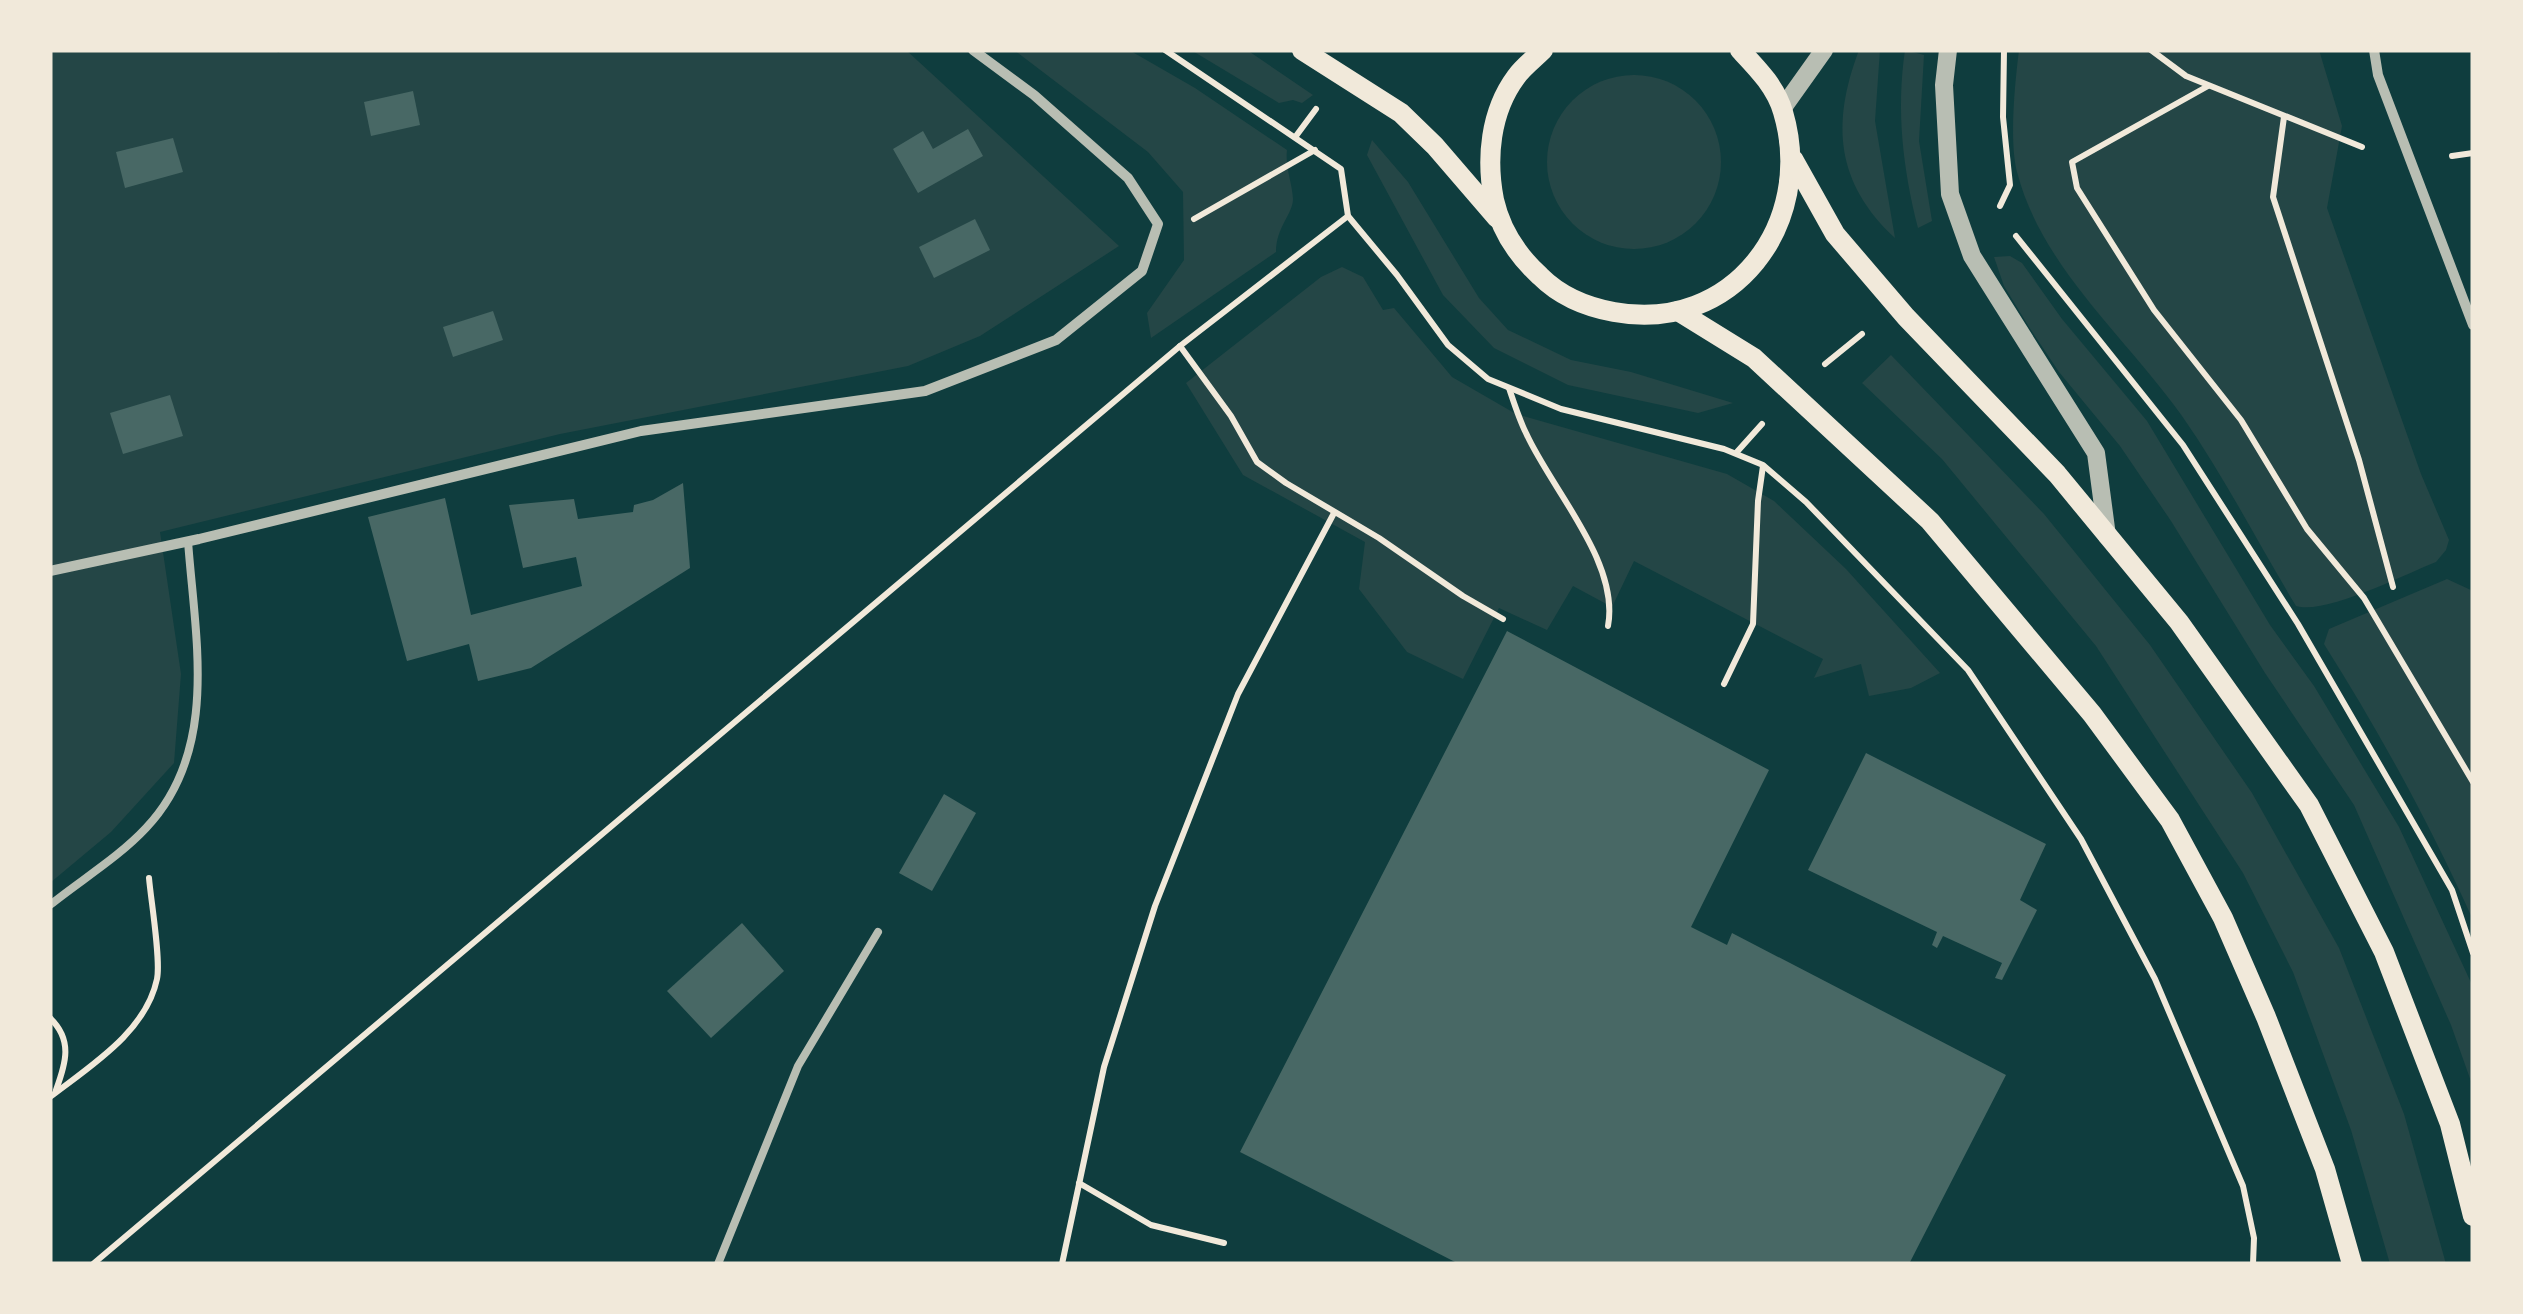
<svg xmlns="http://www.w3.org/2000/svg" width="2523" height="1314" viewBox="0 0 2523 1314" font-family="'Zilla Slab',serif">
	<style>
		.green { fill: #244646 }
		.building { fill: #486865 }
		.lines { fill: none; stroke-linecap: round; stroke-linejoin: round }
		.path { stroke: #f1e9da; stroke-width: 6 }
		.service { stroke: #b8beb3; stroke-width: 8 }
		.minor { stroke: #b8beb3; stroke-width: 10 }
		.tertiary { stroke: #b8beb3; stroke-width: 18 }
		.secondary { stroke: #f1e9da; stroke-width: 20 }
	</style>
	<rect width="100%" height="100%" fill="#0f3d3e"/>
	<g class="green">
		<path d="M50,50H276L278,53L283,50H906L1119,246L980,336L908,366L560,434L160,532L181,674L174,763L111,832L50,883Z"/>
		<path d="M1014,50H1129L1195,88L1287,150C1285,167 1292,182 1293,199C1293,214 1276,227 1276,252L1151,338L1147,313L1184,260L1183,192L1148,152Z"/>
		<path d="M1191,50H1247L1313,95L1302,103L1293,100L1279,103Z"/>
		<path d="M1859,50H1880L1875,121L1895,238C1836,183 1831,124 1859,50Z"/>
		<path d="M1905,50L1924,55L1919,141L1932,221L1918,228C1903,169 1896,111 1905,50Z"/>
		<path d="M2019,50H2319L2342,126L2327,208L2421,474L2449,540L2446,550L2436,562C2405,574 2326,615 2296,606C2258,543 2224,476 2182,416C2126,337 2042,268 2017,172C2009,141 2015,82 2019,50Z"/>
		<circle cx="1634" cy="162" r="87"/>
		<path d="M1372,140L1408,182L1479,298L1508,330L1571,360L1631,372L1733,403L1698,413L1568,385L1494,348L1443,295L1367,155Z"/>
		<path d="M2010,256L2022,263L2062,319L2147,421L2270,625L2314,686L2399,827L2473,987V1087L2451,1025L2354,805L2265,673L2171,521L2120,446L2059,372L2029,327L2004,286L1994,257Z"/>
		<path d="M1342,267L1363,277L1383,310L1394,308L1452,377L1516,414L1727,474L1774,501L1846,569L1940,673L1911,688L1869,696L1861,664L1814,678L1823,659L1634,561L1612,607L1573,586L1547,630L1499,608L1463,679L1407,652L1359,589L1365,542L1243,475L1186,383L1321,277Z"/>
		<path d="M1891,355L2044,514L2150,645L2252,793L2339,948L2404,1114L2446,1264H2390L2351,1130L2293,972L2243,873L2096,646L1942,459L1862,383Z"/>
		<path d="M2447,579L2473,591V920C2430,824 2380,733 2324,644L2329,629Z"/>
	</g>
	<g class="building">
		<path d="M413,91L420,125L371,136L364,102Z"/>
		<path d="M968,129L983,156L918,193L893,149L923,131L933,149Z"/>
		<path d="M173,138L183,172L125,188L116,152Z"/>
		<path d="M975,219L990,250L934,278L919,247Z"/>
		<path d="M493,311L503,340L453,357L443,327Z"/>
		<path d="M170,395L183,436L123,454L110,413Z"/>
		<path d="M683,483L690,568L531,668L478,681L469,644L407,661L368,517L445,498L471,615L582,586L576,557L523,568L509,505L574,499L578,519L633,512L634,505L653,500Z"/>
		<path d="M1507,631L1769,770L1691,927L1727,945L1732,933L2006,1075L1909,1264H1459L1240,1152Z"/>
		<path d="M1866,753L2046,844L2020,900L2037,910L2002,980L1995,978L2002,963L1943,936L1937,948L1932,945L1937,932L1808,870Z"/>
		<path d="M944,794L976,813L932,891L899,873Z"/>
		<path d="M742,923L784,971L711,1038L667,991Z"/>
	</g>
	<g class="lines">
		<g class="path">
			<path d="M1165,50L1341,169L1348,216L1397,275L1448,345L1488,379L1561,409L1724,449L1763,465L1806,502L1968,670L2081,839L2155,979L2243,1186L2254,1238L2253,1264"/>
			<path d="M2151,50L2186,76L2362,147"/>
			<path d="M2208,86L2072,162L2077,188L2154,310L2241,420L2307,529L2364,598L2473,782"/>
			<path d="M2284,117L2273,197L2359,460L2393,587"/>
			<path d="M1296,136L1316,109"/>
			<path d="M2452,156L2473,153"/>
			<path d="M2000,206L2010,185L2003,117L2004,50"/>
			<path d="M1194,219L1315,150"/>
			<path d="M2016,236L2183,445L2298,624L2452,890L2473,953"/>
			<path d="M1180,346L1231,416L1257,462L1286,483L1379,538L1463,596L1503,619"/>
			<path d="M1825,364L1862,334"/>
			<path d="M1509,388C1514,403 1519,419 1526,433C1551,489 1620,562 1608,626"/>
			<path d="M1736,453L1762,424"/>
			<path d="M1724,684L1753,624L1758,501L1763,466"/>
			<path d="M50,1018C73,1040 66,1063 56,1090"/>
			<path d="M50,1097C90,1066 146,1032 157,979C161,960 151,901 149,878"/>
			<path d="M1079,1183L1151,1225L1224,1243"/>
			<path d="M93,1264L1180,346L1348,216"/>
			<path d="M1062,1264L1104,1067L1155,906L1238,694L1334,513"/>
		</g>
		<g class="service">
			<path d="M50,905C81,880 119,857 146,828C220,750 195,638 188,541"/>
			<path d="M718,1264L798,1066L878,932"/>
		</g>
		<g class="minor">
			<path d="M2374,50L2378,75L2473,325"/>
			<path d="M50,571L199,539L641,431L925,391L1056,340L1142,271L1158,224L1128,178L1034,95L973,50"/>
		</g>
		<g class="tertiary">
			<path d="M1948,50L1944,85L1950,194L1972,256L2096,453L2107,536"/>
			<path d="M1782,109L1824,50"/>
		</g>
		<g class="secondary">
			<path d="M1302,50L1401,113L1435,146L1497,218"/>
			<path d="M1543,50C1534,59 1523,67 1516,77C1490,112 1486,159 1494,200C1501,231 1517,255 1540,276C1560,296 1586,307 1614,312C1733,334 1816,223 1783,112C1776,87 1757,68 1740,50"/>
			<path d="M1793,159L1835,234L1906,317L2057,474L2179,622L2309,805L2384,952L2450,1124L2473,1216"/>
			<path d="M1678,311L1754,358L1930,521L2092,714L2170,820L2223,918L2266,1017L2325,1169L2352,1264"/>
		</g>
	</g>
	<rect width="2523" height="1314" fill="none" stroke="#f1e9da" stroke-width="105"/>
</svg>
